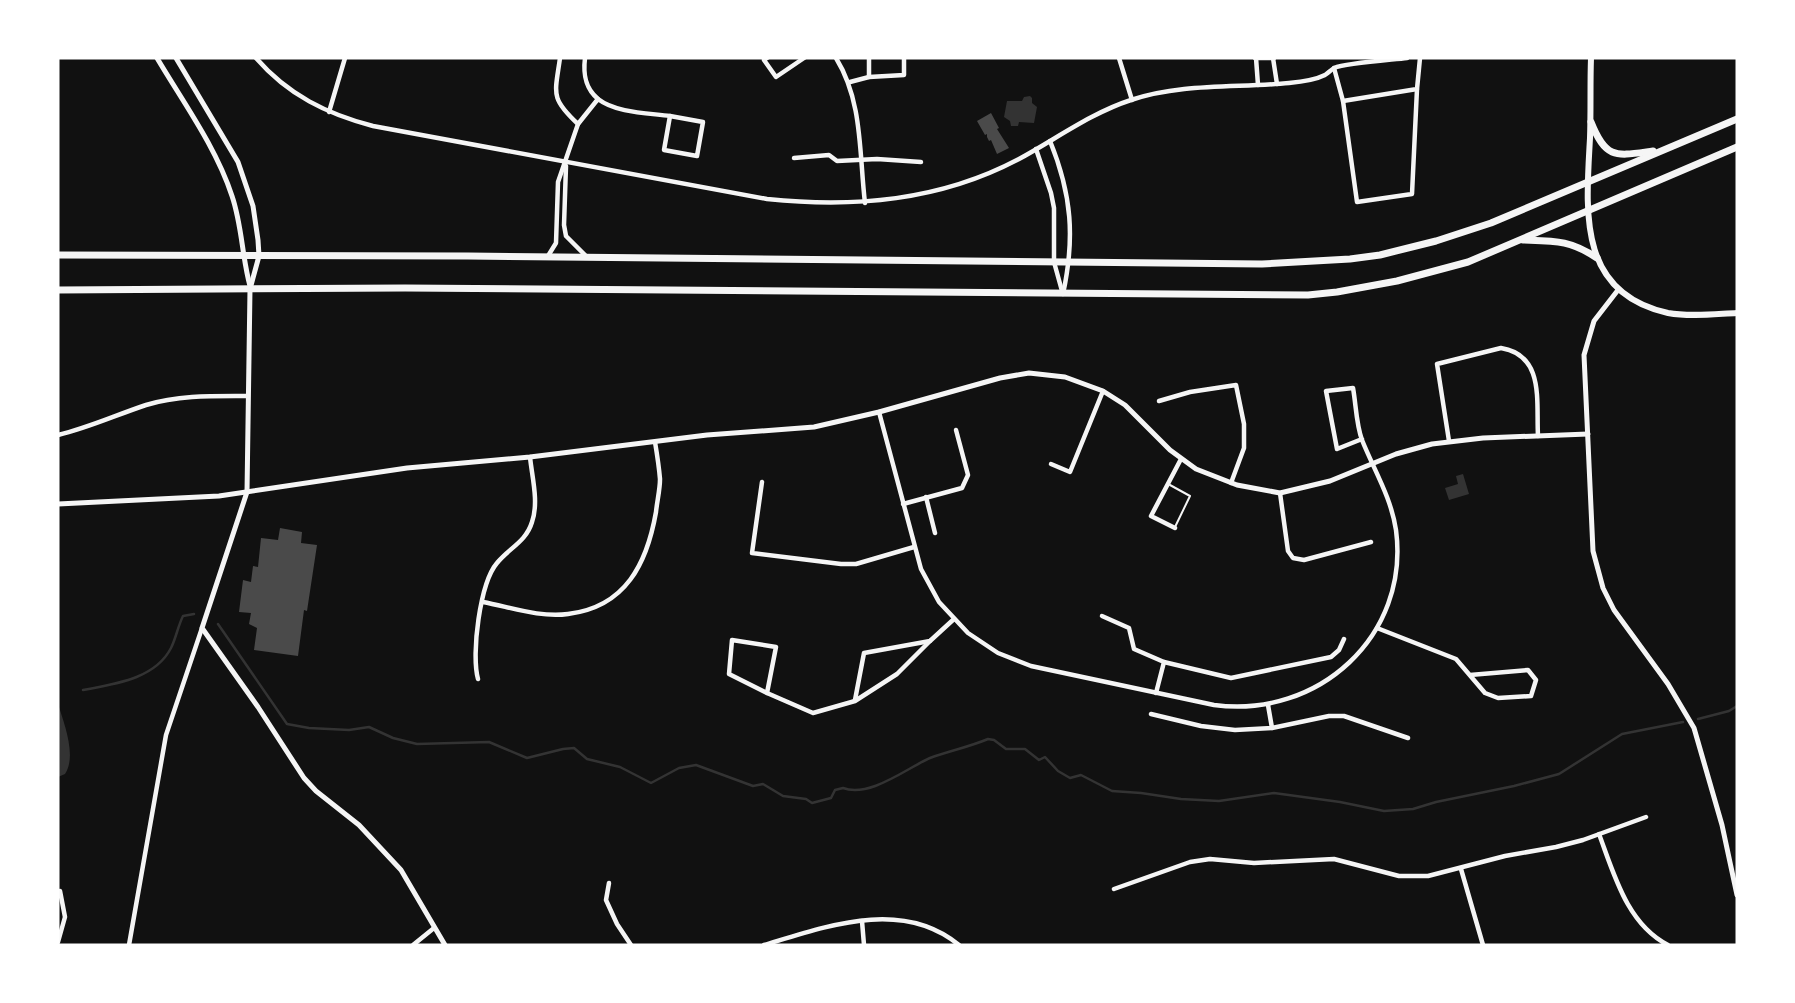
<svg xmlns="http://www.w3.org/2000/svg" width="1795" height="1003" viewBox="0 0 1795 1003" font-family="Cabin,sans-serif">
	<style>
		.water { fill: #333 }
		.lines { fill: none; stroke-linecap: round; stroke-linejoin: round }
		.stream { stroke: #333; stroke-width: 2.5 }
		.building { fill: #4a4a4a }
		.service { stroke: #f5f5f5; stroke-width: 2 }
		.minor { stroke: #f5f5f5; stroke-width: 4.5 }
		.tertiary { stroke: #f5f5f5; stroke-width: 5 }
		.secondary { stroke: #f5f5f5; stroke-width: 6 }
		.trunk { stroke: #f5f5f5; stroke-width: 7 }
	</style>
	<rect width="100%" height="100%" fill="#111"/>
	<g class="water">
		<path d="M1030,96L1032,98V103L1037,107L1034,123L1019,122L1018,126H1011L1010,121L1004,117L1007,101H1022L1024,97Z"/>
		<path d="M1463,474L1469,494L1449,500L1445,488L1458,484L1456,476Z"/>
		<path d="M58,704C64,723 77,756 65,774L58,777Z"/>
	</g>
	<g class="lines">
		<g class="stream">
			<path d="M218,624L287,724L309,728L349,730L369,727L393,738L417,744L489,742L527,758L563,749L574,748L587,759L620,767L651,783L679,768L696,765L753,786L763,784L783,796L806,799L812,803L831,798L835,790L843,788C870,798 907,768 930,758C949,751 969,747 988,739L994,740L1006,749H1025L1039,760L1045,757L1058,771L1070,778L1081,775L1112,791L1141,793L1181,799L1219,801L1274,793L1340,802L1384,811L1413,809L1436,802L1514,786L1559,774L1622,734L1683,722"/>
			<path d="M83,690C115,684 155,679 171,648C176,638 178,626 183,616L194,614"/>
			<path d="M1698,719L1729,711L1737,706"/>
		</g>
	</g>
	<g class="building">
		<path d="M991,113L999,128L997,129L1009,148L997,154L991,140L989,141L987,137V134L985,135L977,121Z"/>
		<path d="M280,528L302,532L301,543L317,545L307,611L304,610L298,656L254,650L257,628L249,624L251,613L239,612L243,580L251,582L253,566L258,567L261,538L278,540Z"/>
	</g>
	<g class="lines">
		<path class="service" d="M1170,485L1190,496L1175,527"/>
		<g class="minor">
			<path d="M256,58C288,95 327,114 373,126L767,199C854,208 940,201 1019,159C1056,139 1091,113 1131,100C1181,83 1237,88 1289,83C1300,82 1315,80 1325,75C1328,73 1331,70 1334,68C1347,63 1390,60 1407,58"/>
			<path d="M585,58C583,74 585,88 598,99"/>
			<path d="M767,58L764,60L776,77L804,58"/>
			<path d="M836,58C863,102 859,153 865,203"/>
			<path d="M1119,58L1132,100"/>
			<path d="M1255,58H1274"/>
			<path d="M1256,58L1258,85"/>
			<path d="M1273,58L1277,84"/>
			<path d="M1334,68L1343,101L1417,89L1420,58"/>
			<path d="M869,77V58"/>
			<path d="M850,82L869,77L904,75V58"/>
			<path d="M1343,101L1357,202L1412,194L1417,89"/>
			<path d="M329,112L345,58"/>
			<path d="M670,116L703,122L697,156L664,150Z"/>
			<path d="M578,124L598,99C616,113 648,113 670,116"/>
			<path d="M1050,141C1072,195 1075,238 1063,294"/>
			<path d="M1036,149L1051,193L1054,208V262L1062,291"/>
			<path d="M794,158L829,155L837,161L877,159L921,162"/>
			<path d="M566,166L564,225L566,236L587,257"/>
			<path d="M548,256L556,243L558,182L578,124C550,98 555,94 560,58"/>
			<path d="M1159,401L1190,392L1236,385L1244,424V448L1231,483"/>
			<path d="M879,412L921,569L939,602L968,633L998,653L1031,666L1214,705C1318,719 1410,636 1396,530C1391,497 1374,470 1362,440C1356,424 1356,404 1353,388L1326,391L1337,449L1362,439"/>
			<path d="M58,435C88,428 116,415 146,405C179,395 213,396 248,396"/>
			<path d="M1449,441L1437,364L1501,348C1545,355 1536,402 1538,436"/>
			<path d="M1051,464L1070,472L1103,391"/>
			<path d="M762,482L752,553L841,564H856L914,547"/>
			<path d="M1280,493L1288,551L1293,558L1304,560L1371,542"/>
			<path d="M926,497L935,533"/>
			<path d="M903,504L962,488L968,475L956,430"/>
			<path d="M1175,528L1151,516L1181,459"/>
			<path d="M483,602C510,607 540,618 568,614C626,607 647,563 656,512C657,501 660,490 660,479C659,467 657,454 655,442"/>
			<path d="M1102,616L1129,628L1134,649L1164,662L1156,693"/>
			<path d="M1377,628L1456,659L1485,693L1498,698L1531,696L1536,680L1528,670L1470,675"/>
			<path d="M732,640L776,647L767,693L729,674Z"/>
			<path d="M1164,662L1231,678L1331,657L1339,650L1344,639"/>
			<path d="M478,679C471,654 480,583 497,563C509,548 526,542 532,522C539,502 532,477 530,457"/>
			<path d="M767,693L813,713L855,701L897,674L930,641"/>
			<path d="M855,700L864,653L930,641L954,619"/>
			<path d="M1151,714L1201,726L1235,730L1272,728L1268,705"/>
			<path d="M1272,728L1329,716H1344L1408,738"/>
			<path d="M1599,834C1614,874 1627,924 1668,945"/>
			<path d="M1461,869L1483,945"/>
			<path d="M609,883L606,900L617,924L631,945"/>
			<path d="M1114,889L1190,862L1210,859L1254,863L1334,859L1399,876H1428L1505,856L1556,847L1583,840L1646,817"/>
			<path d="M862,921L864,945"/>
			<path d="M58,942L65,917L60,891"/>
			<path d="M129,945L166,735L202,628"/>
			<path d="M413,945L434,928"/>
			<path d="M764,945C827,926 902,898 959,945"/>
		</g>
		<g class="tertiary">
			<path d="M157,58C183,102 216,147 232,196C242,225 242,257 250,286"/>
			<path d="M176,58L238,162L253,206L258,240L259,256L250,289L247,492L202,628L258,707L304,778L316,791L359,825L401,870L445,945"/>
			<path d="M1618,290L1594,321L1584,355L1593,551L1603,588L1614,610L1668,684L1694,728L1722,825L1737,895"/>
			<path d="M58,504L219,496L407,468L530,457L707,435L814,427L879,412L1000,378L1029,373L1065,377L1103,391L1125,405L1170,450L1196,469L1237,485L1280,493L1330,481L1396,454L1432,444L1483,438L1588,434"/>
		</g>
		<path class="secondary" d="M1591,58C1590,85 1591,111 1590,138C1586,211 1577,293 1668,313C1690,317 1715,314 1737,313"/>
		<g class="trunk">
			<path d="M1591,122C1606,160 1616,156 1653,151"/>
			<path d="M1523,240C1555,241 1570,240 1597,258"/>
			<path d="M58,255L468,256L1262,264L1350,259L1380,255L1436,241L1491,223L1737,119"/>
			<path d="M58,290L405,288L1308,295L1337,292L1397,281L1468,262L1737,147"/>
		</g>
	</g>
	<rect width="1795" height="1003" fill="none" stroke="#ffffff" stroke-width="119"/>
</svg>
